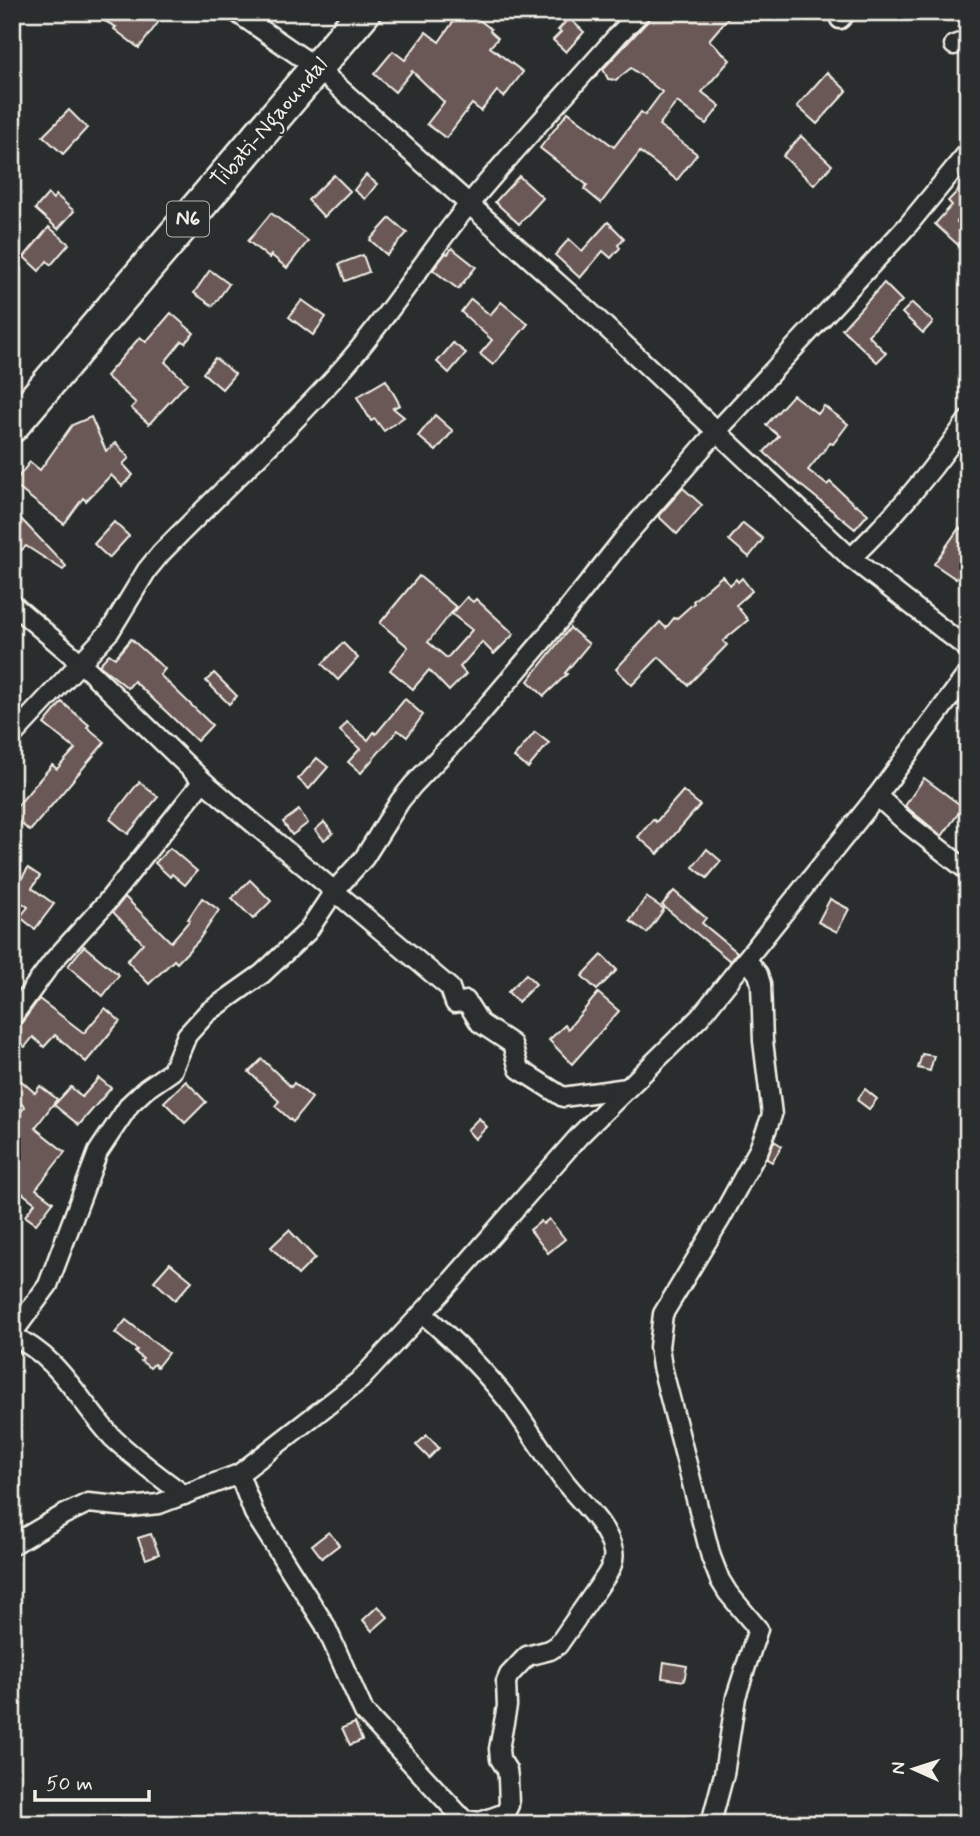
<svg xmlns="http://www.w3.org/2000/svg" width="980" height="1836" viewBox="0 0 980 1836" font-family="Mynerve,sans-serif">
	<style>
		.building { fill: #6a5856; stroke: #f4f1e8; stroke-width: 2 }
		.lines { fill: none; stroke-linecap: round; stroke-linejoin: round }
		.street-casing { stroke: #f4f1e8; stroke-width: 23 }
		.highway-casing { stroke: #f4f1e8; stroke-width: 37 }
		.street { stroke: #2a2d2e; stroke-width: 18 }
		.highway { stroke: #2a2d2e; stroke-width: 32 }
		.labels { text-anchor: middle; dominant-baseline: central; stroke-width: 5; stroke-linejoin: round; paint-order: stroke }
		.shield { fill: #2a2d2e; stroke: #b7b6b0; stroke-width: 2 }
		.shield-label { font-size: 21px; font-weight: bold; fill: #f4f1e8 }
		.street-label { font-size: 23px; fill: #f4f1e8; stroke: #2a2d2e }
	</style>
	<rect width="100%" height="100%" fill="#2a2d2e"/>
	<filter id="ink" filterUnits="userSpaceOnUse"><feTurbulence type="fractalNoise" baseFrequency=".0143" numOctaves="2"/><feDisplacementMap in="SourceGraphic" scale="14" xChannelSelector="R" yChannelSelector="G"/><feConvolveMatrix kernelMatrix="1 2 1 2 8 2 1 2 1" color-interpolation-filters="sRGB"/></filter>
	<g filter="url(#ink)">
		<g class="building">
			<path d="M88,12H150L160,20L139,48L114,29L116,27Z"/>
			<path d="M460,12H469L491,29L490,31L498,38L490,47L523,72L504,97L497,91L481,111L472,104L446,138L427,124L444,102L412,71L395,92L374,74L393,51L405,60L426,32L439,42Z"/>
			<path d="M652,12H733L709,40L730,60L702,92L720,106L706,124L677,102L659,125L697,154L677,180L640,152L601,203L584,189L587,185L540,148L568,112L614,147L641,112L645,115L662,92L631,68L616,80L608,79L603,69L649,20Z"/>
			<path d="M569,18L584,32L566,52L553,40L561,32L558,30Z"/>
			<path d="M827,72L847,91L817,124L797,106Z"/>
			<path d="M69,110L87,128L63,154L43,136Z"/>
			<path d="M801,136L832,165L814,185L783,156Z"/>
			<path d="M334,175L350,191L324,217L308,200Z"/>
			<path d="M366,175L377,184L365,199L354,190Z"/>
			<path d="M519,176L543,198L519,224L495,202Z"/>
			<path d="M968,180V210L957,222L968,232V254L935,224L952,205L948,201Z"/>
			<path d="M48,194L53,199L56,195L74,211L58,229L35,209Z"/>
			<path d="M271,213L308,241L287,268L271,255L269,258L248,241Z"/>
			<path d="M390,218L407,233L387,255L370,240Z"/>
			<path d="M608,222L624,238L618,245L620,248L611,258L603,251L580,278L555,255L569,239L582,251Z"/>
			<path d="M49,227L69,244L51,265L47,261L39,271L24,257Z"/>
			<path d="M452,248L476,267L458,289L433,270L446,253L448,254Z"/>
			<path d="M363,255L369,272L345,281L339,264Z"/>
			<path d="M210,270L229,284L213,306L194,293Z"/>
			<path d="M884,283L902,301L868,335L886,353L877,362L842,329Z"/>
			<path d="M471,299L490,315L501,302L528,324L493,365L480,354L492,340L461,312Z"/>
			<path d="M302,300L326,317L313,335L289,317Z"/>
			<path d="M912,303L933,322L923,333L902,313Z"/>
			<path d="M171,313L194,333L185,343L182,341L165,362L187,383L149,424L131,408L136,403L106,376L140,337L146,342Z"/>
			<path d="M453,343L466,353L449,373L437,362Z"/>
			<path d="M215,358L235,374L222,389L203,373Z"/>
			<path d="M386,380L400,405L393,408L404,417L384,431L375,419L371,421L357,397Z"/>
			<path d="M793,395L818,414L824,406L848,424L833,444L830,443L808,470L827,485L830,482L855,505L856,504L868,514L855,529L793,479L764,452L779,436L766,425Z"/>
			<path d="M435,415L453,431L436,451L418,436Z"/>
			<path d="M91,417L106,451L116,443L129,458L123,464L133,475L122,486L111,475L86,501L83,498L64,524L13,484L30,462L40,470L72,425Z"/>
			<path d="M683,488L702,505L677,534L658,516Z"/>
			<path d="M21,519L66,566L63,570L26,546L12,559V527Z"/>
			<path d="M114,522L129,536L109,558L94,544Z"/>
			<path d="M743,523L763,539L749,557L729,540Z"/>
			<path d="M959,528L968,534V562L956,579L934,564Z"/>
			<path d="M419,576L456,607L428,642L447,658L472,630L452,614L467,597L473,602L476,599L514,634L494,654L482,642L460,667L466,674L449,691L429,670L413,689L390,670L408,647L380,623Z"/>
			<path d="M722,576L730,585L736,579L738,582L742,578L752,591L736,605L748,620L723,641L727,645L688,685L659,657L632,685L616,669L660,622L666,628L674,618L676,619L694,603L693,601Z"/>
			<path d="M570,628L589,644L565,673L567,674L544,696L528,681Z"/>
			<path d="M131,639L165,669L160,675L212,725L197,741L134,681L128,688L99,665L109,654L115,658Z"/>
			<path d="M343,643L358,658L338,680L322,664Z"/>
			<path d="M214,673L237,696L229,704L206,681Z"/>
			<path d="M405,699L423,715L407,737L398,730L361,773L348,762L360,749L340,731L347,722L368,740L374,732L376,734Z"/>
			<path d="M62,702L89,725L87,727L105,742L30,831L12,816V812L52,765L57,769L75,749L44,724Z"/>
			<path d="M535,732L549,743L528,768L514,757Z"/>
			<path d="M317,758L328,767L309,789L298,779Z"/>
			<path d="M924,778L963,807L942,836L905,806Z"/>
			<path d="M139,782L158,797L128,834L110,819Z"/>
			<path d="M683,791L700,805L658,854L638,837L653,819L656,822Z"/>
			<path d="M299,810L308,823L292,835L283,822Z"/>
			<path d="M324,822L333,833L324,840L315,830Z"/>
			<path d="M170,848L197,871L185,885L172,874L170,877L155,863Z"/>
			<path d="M707,849L721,861L707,878L693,867Z"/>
			<path d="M28,868L40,876L32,888L54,904L35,929L20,917L28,907L12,896V874L20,881Z"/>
			<path d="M250,880L271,901L253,919L232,898Z"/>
			<path d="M674,891L706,918L702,923L737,952L730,961L662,905Z"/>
			<path d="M125,897L171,942L190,920L188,919L202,898L219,910L198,941L177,963L174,960L149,984L127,961L143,943L113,912Z"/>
			<path d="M646,897L664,909L647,933L630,921Z"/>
			<path d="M830,899L849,909L837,932L818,922Z"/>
			<path d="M84,946L119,975L103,996L68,966Z"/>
			<path d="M602,955L617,970L597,990L582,976Z"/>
			<path d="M526,974L536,984L518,1002L508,992Z"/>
			<path d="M598,993L619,1011L572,1064L549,1040L565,1025L568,1029Z"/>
			<path d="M39,999L84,1033L105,1008L120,1021L86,1062L55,1035L44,1047L33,1037L25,1047L12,1038V1028L21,1024Z"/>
			<path d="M922,1054L934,1056L930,1071L918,1068Z"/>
			<path d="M262,1059L291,1087L294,1083L312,1098L293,1122L275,1106L279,1101L249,1072Z"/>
			<path d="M18,1078L35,1093L40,1086L57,1099L35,1128L65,1152L36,1189L53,1202L36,1224L25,1216L35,1203L12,1185V1121L25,1107L12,1096V1085Z"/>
			<path d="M99,1078L111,1088L79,1125L54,1105L71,1087L82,1097Z"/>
			<path d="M186,1081L206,1102L185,1123L164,1102Z"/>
			<path d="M865,1089L877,1099L869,1109L857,1100Z"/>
			<path d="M479,1118L487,1127L475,1139L467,1130Z"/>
			<path d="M774,1141L782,1146L772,1162L767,1159Z"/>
			<path d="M549,1219L565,1239L548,1253L530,1230L541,1221L543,1224Z"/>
			<path d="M289,1230L315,1258L298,1275L271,1247Z"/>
			<path d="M170,1263L192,1281L175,1300L154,1281Z"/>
			<path d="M126,1320L168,1353L157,1367L154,1364L150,1368L141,1361L143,1359L135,1352L137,1350L115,1333Z"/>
			<path d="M427,1435L439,1448L429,1458L416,1445Z"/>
			<path d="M329,1532L339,1545L322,1558L312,1545Z"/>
			<path d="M151,1534L159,1554L146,1559L138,1538Z"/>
			<path d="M378,1606L388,1617L372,1631L363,1620Z"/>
			<path d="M664,1662L687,1666L684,1681L662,1678Z"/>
			<path d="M355,1723L362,1740L350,1745L342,1728Z"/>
		</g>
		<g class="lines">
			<g class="street-casing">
				<g id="street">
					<path d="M236,12L317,68L592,314L851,558L968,649"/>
					<path d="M840,19L847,12"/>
					<path d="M954,45L968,40"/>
					<path d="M851,558C895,516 933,470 968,420"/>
					<path d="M12,604L81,663L203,781L450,988L455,1003L466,1001L480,1023L512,1044L519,1069L563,1097L627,1088"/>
					<path d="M12,736L110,631L147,570L161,553C222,490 287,432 344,367C390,315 426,256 470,203C518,145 569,91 618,35L641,12"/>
					<path d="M877,796L908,824L968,871"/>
					<path d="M12,1017L53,961L106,903L203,781"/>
					<path d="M12,1334L48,1285L98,1152L130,1104L146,1089L172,1071L187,1035L207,1013L262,974L307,932L335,890L364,858L400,801L413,785L476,719L545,638L625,537L717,431L908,225L968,152"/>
					<path d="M12,1336C59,1356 80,1403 113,1438C135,1459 160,1477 184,1495"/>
					<path d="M239,1474L254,1513L325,1625L364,1712L464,1820L480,1822L505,1813L509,1805L508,1778L507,1770L500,1759L499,1749L507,1706L506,1682L509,1675L527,1656L550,1650L558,1645L606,1576C611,1568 615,1560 613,1551C607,1524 580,1502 564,1481C547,1458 532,1434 515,1410C489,1375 456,1342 423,1314"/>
					<path d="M12,1545L63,1515L88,1503L129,1507L159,1504L239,1474L360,1380L441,1293L580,1135L700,1017L877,796L968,673"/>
					<path d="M711,1823L724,1774L736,1697L758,1629L728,1593L720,1580L711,1557L662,1367L659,1347L663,1314L721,1218L759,1149L772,1115L763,1041L761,984L758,974L747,960"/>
				</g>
			</g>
			<g class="highway-casing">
				<path id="highway" d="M12,426L364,12"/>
			</g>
			<use href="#street" class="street"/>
			<use href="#highway" class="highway"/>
		</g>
	</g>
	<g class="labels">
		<rect class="shield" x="167" y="201.5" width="42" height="35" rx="5"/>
		<g class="shield-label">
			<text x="188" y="219">N6</text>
		</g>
		<g class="street-label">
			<text transform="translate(270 123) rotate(-49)">Tibati-Ngaoundal</text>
		</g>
	</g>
	<rect width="980" height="1836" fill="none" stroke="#2a2d2e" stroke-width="42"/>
	<rect x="21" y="21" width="938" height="1794" fill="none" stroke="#f4f1e8" stroke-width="2.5" filter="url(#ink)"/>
	<g transform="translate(914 1769) rotate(273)" stroke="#2a2d2e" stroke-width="5" paint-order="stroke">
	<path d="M0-5L12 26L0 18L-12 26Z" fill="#f4f1e8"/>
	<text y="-10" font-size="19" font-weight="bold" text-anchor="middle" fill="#f4f1e8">N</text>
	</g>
	<path d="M35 1790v10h114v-10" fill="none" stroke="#f4f1e8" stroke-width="3.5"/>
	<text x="46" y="1790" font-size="21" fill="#f4f1e8" stroke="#2a2d2e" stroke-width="5" paint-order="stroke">50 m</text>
</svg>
